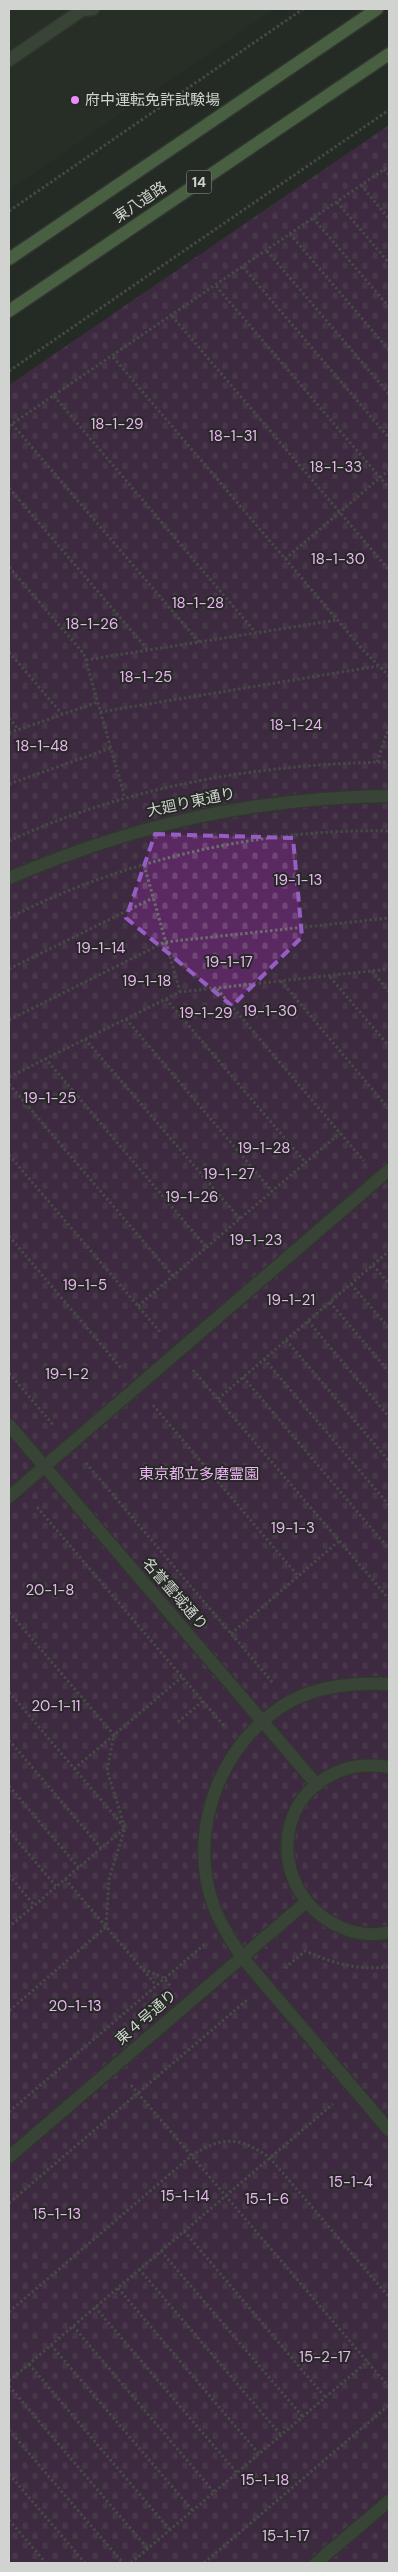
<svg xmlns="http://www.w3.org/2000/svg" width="398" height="2572" viewBox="0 0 398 2572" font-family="'DM Sans','Noto Sans JP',sans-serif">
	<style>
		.built { fill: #2c3429 }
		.cemetery { fill: url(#cemetery-stones) }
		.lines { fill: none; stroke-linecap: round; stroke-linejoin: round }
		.service-casing { stroke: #40453f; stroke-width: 15 }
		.primary-casing { stroke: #40453f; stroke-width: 15 }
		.path { stroke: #6b6f6a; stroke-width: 3; stroke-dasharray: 2.5 2.5; stroke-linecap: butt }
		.service { stroke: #516549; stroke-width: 12 }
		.primary { stroke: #77a166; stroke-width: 12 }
		.marked { fill: none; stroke: #945ec4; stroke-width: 4; stroke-dasharray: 10 6; stroke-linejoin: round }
		.poi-dot { fill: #ed8cfa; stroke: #252a24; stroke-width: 2 }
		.labels { text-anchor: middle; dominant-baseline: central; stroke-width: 4; stroke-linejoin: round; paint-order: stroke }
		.shield { fill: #252a24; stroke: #9da09c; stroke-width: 1 }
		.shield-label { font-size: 14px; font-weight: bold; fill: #d0d3cf }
		.poi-label { font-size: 15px; fill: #d0d3cf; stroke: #252a24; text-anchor: start }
		.street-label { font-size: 15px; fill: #d0d3cf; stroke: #252a24 }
		.park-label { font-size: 15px; fill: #efb2f7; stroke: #252a24 }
	</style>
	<defs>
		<pattern id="cemetery-stones" width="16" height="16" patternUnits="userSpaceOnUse" patternTransform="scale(1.25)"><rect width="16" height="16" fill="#5b2962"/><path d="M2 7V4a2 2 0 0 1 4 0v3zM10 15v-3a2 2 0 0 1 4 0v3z" fill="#724777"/></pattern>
	</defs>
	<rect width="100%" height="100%" fill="#252a24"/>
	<path class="built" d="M9,9H274L9,190Z"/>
	<path class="cemetery" d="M389,125V2563H9V385Z"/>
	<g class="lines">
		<g class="service-casing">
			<g id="service">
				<path d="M9,60L82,10L93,9"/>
				<path d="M9,878C137,824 250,798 389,796"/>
				<path d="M9,1425L317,1785"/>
				<path d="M9,1497L389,1170"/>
				<path d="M389,1684C356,1682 318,1686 289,1702C220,1742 186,1832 214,1907C221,1925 231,1941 242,1957L389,2130"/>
				<path d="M389,1767C372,1765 357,1764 340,1771C266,1799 272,1901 345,1929C357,1934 376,1936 389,1932"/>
				<path d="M9,2157L305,1903"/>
				<path d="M316,2563L389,2501"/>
			</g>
		</g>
		<g class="primary-casing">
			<g id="primary">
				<path d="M9,259L377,9"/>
				<path d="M9,311L389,54"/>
			</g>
		</g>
		<g class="path">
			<path d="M384,169L389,175"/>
			<path d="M361,185L389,219"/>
			<path d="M337,202L389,263"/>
			<path d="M9,211L303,9"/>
			<path d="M313,218L389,307"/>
			<path d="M290,234L389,350"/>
			<path d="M267,251L389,394"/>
			<path d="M243,267L389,438"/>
			<path d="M216,286L389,488"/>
			<path d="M172,316L389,570"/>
			<path d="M113,357L363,650L389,676"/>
			<path d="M9,371L389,110"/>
			<path d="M54,396L256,633"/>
			<path d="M12,424L199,642"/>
			<path d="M9,426L389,166"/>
			<path d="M9,488L148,650"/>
			<path d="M285,559L389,470"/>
			<path d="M9,567L84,654L125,798"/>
			<path d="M9,652L62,714"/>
			<path d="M86,660L337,620"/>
			<path d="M100,712L378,666"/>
			<path d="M9,718L18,729"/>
			<path d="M9,733L98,702"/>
			<path d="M377,762L389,727"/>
			<path d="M9,784L111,748"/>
			<path d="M9,841C128,786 258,764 389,762"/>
			<path d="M144,865L180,992"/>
			<path d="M9,918C121,860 263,828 389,831"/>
			<path d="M9,969L153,898"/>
			<path d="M372,971L389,992"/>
			<path d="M330,977L389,1046"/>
			<path d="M281,981L389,1109"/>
			<path d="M217,989L364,1161"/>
			<path d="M166,999L306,1163"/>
			<path d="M126,1019L272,1191"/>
			<path d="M9,1020L165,942L389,918"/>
			<path d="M85,1039L240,1219"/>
			<path d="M45,1058L207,1248"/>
			<path d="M9,1077L180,992L389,969"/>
			<path d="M9,1084L173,1276"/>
			<path d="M9,1155L161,1333"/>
			<path d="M9,1236L121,1368"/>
			<path d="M373,1265L389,1284"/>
			<path d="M351,1284L389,1328"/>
			<path d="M330,1302L389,1372"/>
			<path d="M138,1306L340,1133"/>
			<path d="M308,1321L389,1417"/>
			<path d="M286,1340L389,1461"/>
			<path d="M264,1359L389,1505"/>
			<path d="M193,1370L389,1599"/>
			<path d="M9,1373L54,1426"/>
			<path d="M243,1377L389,1549"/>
			<path d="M218,1399L389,1251"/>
			<path d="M153,1405L298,1576"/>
			<path d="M86,1463L273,1683"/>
			<path d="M37,1507L224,1726"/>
			<path d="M9,1612L114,1735L107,1770L125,1828L109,1879L106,1927L9,2011"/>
			<path d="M231,1634L339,1541"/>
			<path d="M9,1692L125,1828L9,1927"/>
			<path d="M178,1722L203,1701"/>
			<path d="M9,1740L101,1848"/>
			<path d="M74,1769L182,1677"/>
			<path d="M9,1786L79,1868"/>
			<path d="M9,1831L56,1886"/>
			<path d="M9,1875L34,1905"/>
			<path d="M65,1879L156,1985"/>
			<path d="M285,1968L305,1951C336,1964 355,1970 389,1967"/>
			<path d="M143,1969L164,1978L171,1987"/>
			<path d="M131,2085L389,2387"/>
			<path d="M9,2112L205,1944"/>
			<path d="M9,2203L247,2000"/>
			<path d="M184,2231L325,2397"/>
			<path d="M161,2251L303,2417"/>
			<path d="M139,2269L281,2435"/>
			<path d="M118,2288L259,2454"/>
			<path d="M95,2307L237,2473"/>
			<path d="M9,2312L191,2156C222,2136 239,2136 270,2158L389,2297"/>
			<path d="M73,2326L214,2492"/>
			<path d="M51,2345L193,2511"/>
			<path d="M29,2364L170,2530"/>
			<path d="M9,2381L333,2104"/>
			<path d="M9,2386L148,2549"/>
			<path d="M9,2430L123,2563"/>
			<path d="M9,2474L85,2563"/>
			<path d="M9,2520L46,2563"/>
			<path d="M131,2563L368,2361"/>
			<path d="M204,2563L389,2405"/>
		</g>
		<use href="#service" class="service"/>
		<use href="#primary" class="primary"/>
	</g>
	<path d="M0 0H398V2572H0ZM155,834L293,838L302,937L232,1006L126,918Z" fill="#252a24" fill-opacity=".55" fill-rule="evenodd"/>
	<path class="marked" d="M155,834L293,838L302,937L232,1006L126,918Z"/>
	<circle class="poi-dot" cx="75" cy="100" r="5"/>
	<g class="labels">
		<rect class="shield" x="186.5" y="170.5" width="25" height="23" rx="4"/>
		<g class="shield-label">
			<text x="199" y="182">14</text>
		</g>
		<g class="poi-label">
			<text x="85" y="100">府中運転免許試験場</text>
		</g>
		<g class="street-label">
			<text transform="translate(140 202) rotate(-34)">東八道路</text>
			<text transform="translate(191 802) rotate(-12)">大廻り東通り</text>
			<text transform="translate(175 1594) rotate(49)">名誉霊域通り</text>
			<text transform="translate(146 2017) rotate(-41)">東４号通り</text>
		</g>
		<g class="park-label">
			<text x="117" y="424">18-1-29</text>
			<text x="233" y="436">18-1-31</text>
			<text x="336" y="467">18-1-33</text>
			<text x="338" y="559">18-1-30</text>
			<text x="198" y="603">18-1-28</text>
			<text x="92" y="624">18-1-26</text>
			<text x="146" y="677">18-1-25</text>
			<text x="296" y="725">18-1-24</text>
			<text x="42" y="746">18-1-48</text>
			<text x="298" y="880">19-1-13</text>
			<text x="101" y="948">19-1-14</text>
			<text x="229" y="962">19-1-17</text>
			<text x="147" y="981">19-1-18</text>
			<text x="270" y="1011">19-1-30</text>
			<text x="206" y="1013">19-1-29</text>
			<text x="50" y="1098">19-1-25</text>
			<text x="264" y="1148">19-1-28</text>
			<text x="229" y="1174">19-1-27</text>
			<text x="192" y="1197">19-1-26</text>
			<text x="256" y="1240">19-1-23</text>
			<text x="85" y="1285">19-1-5</text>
			<text x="291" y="1300">19-1-21</text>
			<text x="67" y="1374">19-1-2</text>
			<text x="199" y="1474">東京都立多磨霊園</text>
			<text x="293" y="1528">19-1-3</text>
			<text x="50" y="1590">20-1-8</text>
			<text x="56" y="1706">20-1-11</text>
			<text x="75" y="2006">20-1-13</text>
			<text x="351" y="2182">15-1-4</text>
			<text x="185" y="2196">15-1-14</text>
			<text x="267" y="2199">15-1-6</text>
			<text x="57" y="2214">15-1-13</text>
			<text x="325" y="2357">15-2-17</text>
			<text x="265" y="2480">15-1-18</text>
			<text x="286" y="2536">15-1-17</text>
		</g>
	</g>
	<rect width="398" height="2572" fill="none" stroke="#d0d3cf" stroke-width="20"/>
</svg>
